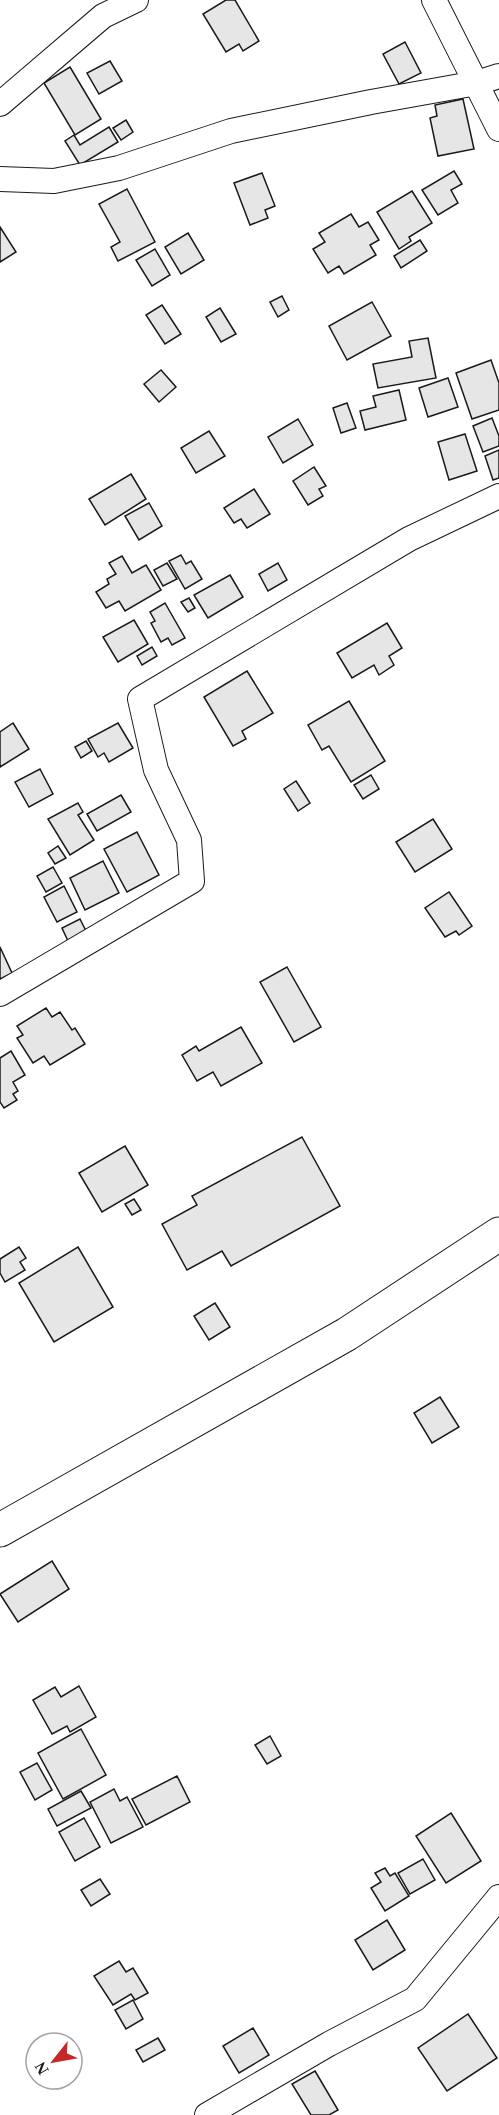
<svg xmlns="http://www.w3.org/2000/svg" width="499" height="2115" viewBox="0 0 499 2115" font-family="'Times New Roman',serif">
	<style>
		.building { fill: #e6e6e6; stroke: #1a1a1a; stroke-width: 1.5 }
		.lines { fill: none; stroke-linecap: round; stroke-linejoin: round }
		.street-casing { stroke: #1a1a1a; stroke-width: 26 }
		.secondary-casing { stroke: #1a1a1a; stroke-width: 35 }
		.street { stroke: #fff; stroke-width: 24 }
		.secondary { stroke: #fff; stroke-width: 33 }
	</style>
	<rect width="100%" height="100%" fill="#fff"/>
	<g class="building">
		<path d="M226,0H235L259,41L243,51L239,44L226,52L203,14Z"/>
		<path d="M405,42L421,73L399,84L383,54Z"/>
		<path d="M110,61L122,81L99,94L87,73Z"/>
		<path d="M70,67L101,119L75,135L44,83Z"/>
		<path d="M463,99L474,149L438,156L430,118L437,116L435,105Z"/>
		<path d="M126,120L133,132L121,140L113,128Z"/>
		<path d="M109,127L118,142L80,165L65,141L74,135L80,145Z"/>
		<path d="M454,171L462,184L451,190L458,203L438,215L422,190Z"/>
		<path d="M262,173L275,206L265,210L268,218L250,225L234,183Z"/>
		<path d="M127,189L155,242L118,261L111,247L120,242L99,204Z"/>
		<path d="M412,191L432,223L409,237L411,241L399,249L377,212Z"/>
		<path d="M351,214L359,227L368,222L379,240L370,245L376,255L344,274L339,266L328,273L313,249L325,242L319,233Z"/>
		<path d="M0,227L16,252L0,262Z"/>
		<path d="M188,233L204,260L181,274L165,247Z"/>
		<path d="M420,240L427,251L401,268L394,256Z"/>
		<path d="M155,249L170,275L152,286L136,260Z"/>
		<path d="M282,296L289,310L278,317L270,302Z"/>
		<path d="M372,302L391,336L347,360L329,326Z"/>
		<path d="M162,305L181,334L165,344L146,315Z"/>
		<path d="M220,308L236,334L221,342L206,317Z"/>
		<path d="M428,338L436,378L378,388L373,364L412,357L409,341Z"/>
		<path d="M491,360L499,383V410L472,419L456,373Z"/>
		<path d="M161,370L176,387L159,402L144,384Z"/>
		<path d="M448,378L458,407L428,417L419,388Z"/>
		<path d="M399,390L406,420L365,430L360,411L376,407L373,396Z"/>
		<path d="M347,403L356,428L341,433L333,408Z"/>
		<path d="M492,418L499,436V446L483,452L473,426Z"/>
		<path d="M298,419L313,445L283,463L268,437Z"/>
		<path d="M209,431L225,456L196,473L181,448Z"/>
		<path d="M465,434L477,471L449,480L438,442Z"/>
		<path d="M499,450V478L493,480L485,456Z"/>
		<path d="M314,467L326,486L319,489L323,496L308,505L293,481Z"/>
		<path d="M131,474L146,499L105,525L89,499Z"/>
		<path d="M254,489L270,514L247,528L241,519L234,523L224,508Z"/>
		<path d="M149,503L162,526L139,540L125,516Z"/>
		<path d="M181,555L186,564L191,561L202,579L185,589L169,561Z"/>
		<path d="M122,556L132,573L146,565L161,590L125,611L119,601L106,608L96,592L109,584L107,579L116,574L109,563Z"/>
		<path d="M167,563L177,579L163,586L154,570Z"/>
		<path d="M278,563L287,580L268,591L259,574Z"/>
		<path d="M230,575L243,597L208,618L194,595Z"/>
		<path d="M189,598L195,608L188,612L181,602Z"/>
		<path d="M165,603L185,638L172,645L168,638L161,642L151,623L155,621L150,612Z"/>
		<path d="M134,620L148,644L118,662L103,637Z"/>
		<path d="M387,623L402,648L389,656L394,665L379,675L374,665L352,678L337,653Z"/>
		<path d="M152,647L157,656L142,665L137,656Z"/>
		<path d="M247,671L273,713L242,731L246,739L233,746L204,697Z"/>
		<path d="M349,701L385,761L351,782L329,746L322,750L308,725Z"/>
		<path d="M13,723L29,749L0,767V732Z"/>
		<path d="M118,723L133,748L109,762L104,753L98,757L88,739Z"/>
		<path d="M86,741L92,751L81,758L75,747Z"/>
		<path d="M40,769L53,794L29,807L15,782Z"/>
		<path d="M371,775L379,789L363,799L354,785Z"/>
		<path d="M296,781L310,803L298,811L284,789Z"/>
		<path d="M121,795L131,812L97,831L87,814Z"/>
		<path d="M78,803L83,812L78,815L94,840L70,855L48,819Z"/>
		<path d="M433,819L452,849L415,872L396,842Z"/>
		<path d="M137,832L159,875L127,892L104,849Z"/>
		<path d="M58,846L66,858L55,864L48,853Z"/>
		<path d="M103,861L119,893L85,910L70,878Z"/>
		<path d="M53,867L62,883L46,892L37,876Z"/>
		<path d="M64,886L77,912L57,922L44,897Z"/>
		<path d="M449,892L472,926L459,935L456,931L445,937L425,908Z"/>
		<path d="M80,919L86,931L68,941L62,928Z"/>
		<path d="M0,947L12,973L0,979Z"/>
		<path d="M287,967L321,1027L294,1042L260,982Z"/>
		<path d="M46,1008L52,1017L60,1012L72,1030L75,1028L85,1044L50,1065L44,1056L33,1063L17,1038L23,1035L17,1026Z"/>
		<path d="M241,1027L262,1063L221,1086L213,1072L197,1081L182,1055L196,1046L199,1051Z"/>
		<path d="M11,1051L25,1075L13,1082L18,1091L13,1094L17,1100L4,1108L0,1102V1058Z"/>
		<path d="M302,1137L340,1206L231,1266L222,1251L187,1270L162,1224L197,1205L192,1196Z"/>
		<path d="M125,1146L148,1185L102,1212L79,1173Z"/>
		<path d="M134,1199L141,1210L132,1215L125,1204Z"/>
		<path d="M19,1247L26,1258L20,1262L25,1270L5,1282L0,1273V1259Z"/>
		<path d="M78,1247L113,1307L54,1342L19,1283Z"/>
		<path d="M215,1303L230,1327L209,1340L194,1316Z"/>
		<path d="M440,1397L459,1427L432,1443L414,1413Z"/>
		<path d="M52,1561L69,1589L18,1622L0,1594Z"/>
		<path d="M79,1686L96,1717L70,1732L67,1726L52,1734L33,1700L55,1687L61,1697Z"/>
		<path d="M81,1729L106,1775L63,1799L38,1753Z"/>
		<path d="M270,1736L281,1756L267,1764L255,1745Z"/>
		<path d="M37,1763L52,1790L35,1800L20,1772Z"/>
		<path d="M177,1776L190,1802L146,1825L132,1799Z"/>
		<path d="M114,1789L120,1801L127,1797L143,1827L111,1843L90,1802Z"/>
		<path d="M81,1791L91,1808L57,1826L48,1809Z"/>
		<path d="M451,1813L481,1861L446,1883L416,1836Z"/>
		<path d="M84,1818L100,1847L75,1861L59,1832Z"/>
		<path d="M423,1859L435,1880L410,1894L398,1873Z"/>
		<path d="M385,1868L390,1876L395,1873L409,1896L385,1911L371,1888L381,1882L375,1873Z"/>
		<path d="M100,1879L110,1894L91,1906L81,1890Z"/>
		<path d="M387,1920L405,1950L373,1970L355,1940Z"/>
		<path d="M119,1961L126,1972L133,1968L148,1993L135,2000L131,1994L113,2005L94,1976Z"/>
		<path d="M133,2000L143,2019L126,2029L115,2010Z"/>
		<path d="M468,2014L497,2058L447,2091L418,2048Z"/>
		<path d="M253,2028L269,2055L239,2073L223,2046Z"/>
		<path d="M158,2038L165,2050L143,2062L136,2050Z"/>
		<path d="M315,2071L338,2110L329,2115H311L292,2084Z"/>
	</g>
	<g class="lines">
		<g class="street-casing">
			<g id="street">
				<path d="M434,0L499,129"/>
				<path d="M0,104L103,16L136,0"/>
				<path d="M0,179L54,181L119,168L231,131L371,102L477,83L499,76"/>
				<path d="M0,994L192,881L189,840L156,770L140,699L409,539L499,496"/>
				<path d="M207,2115L329,2044L415,1999L499,1897"/>
			</g>
		</g>
		<g class="secondary-casing">
			<path id="secondary" d="M0,1530L347,1334L499,1234"/>
		</g>
		<use href="#street" class="street"/>
		<use href="#secondary" class="secondary"/>
	</g>
	<g transform="translate(54 2061) rotate(239)"><circle r="28" fill="#ffffff" stroke="#a3a3a3" stroke-width="1.5"/>
	<path d="M0-4.5L10 22L0 15L-10 22Z" fill="#c62828"/>
	<text y="-9" font-size="16" font-weight="bold" text-anchor="middle" fill="#1a1a1a">N</text>
	</g>
</svg>
